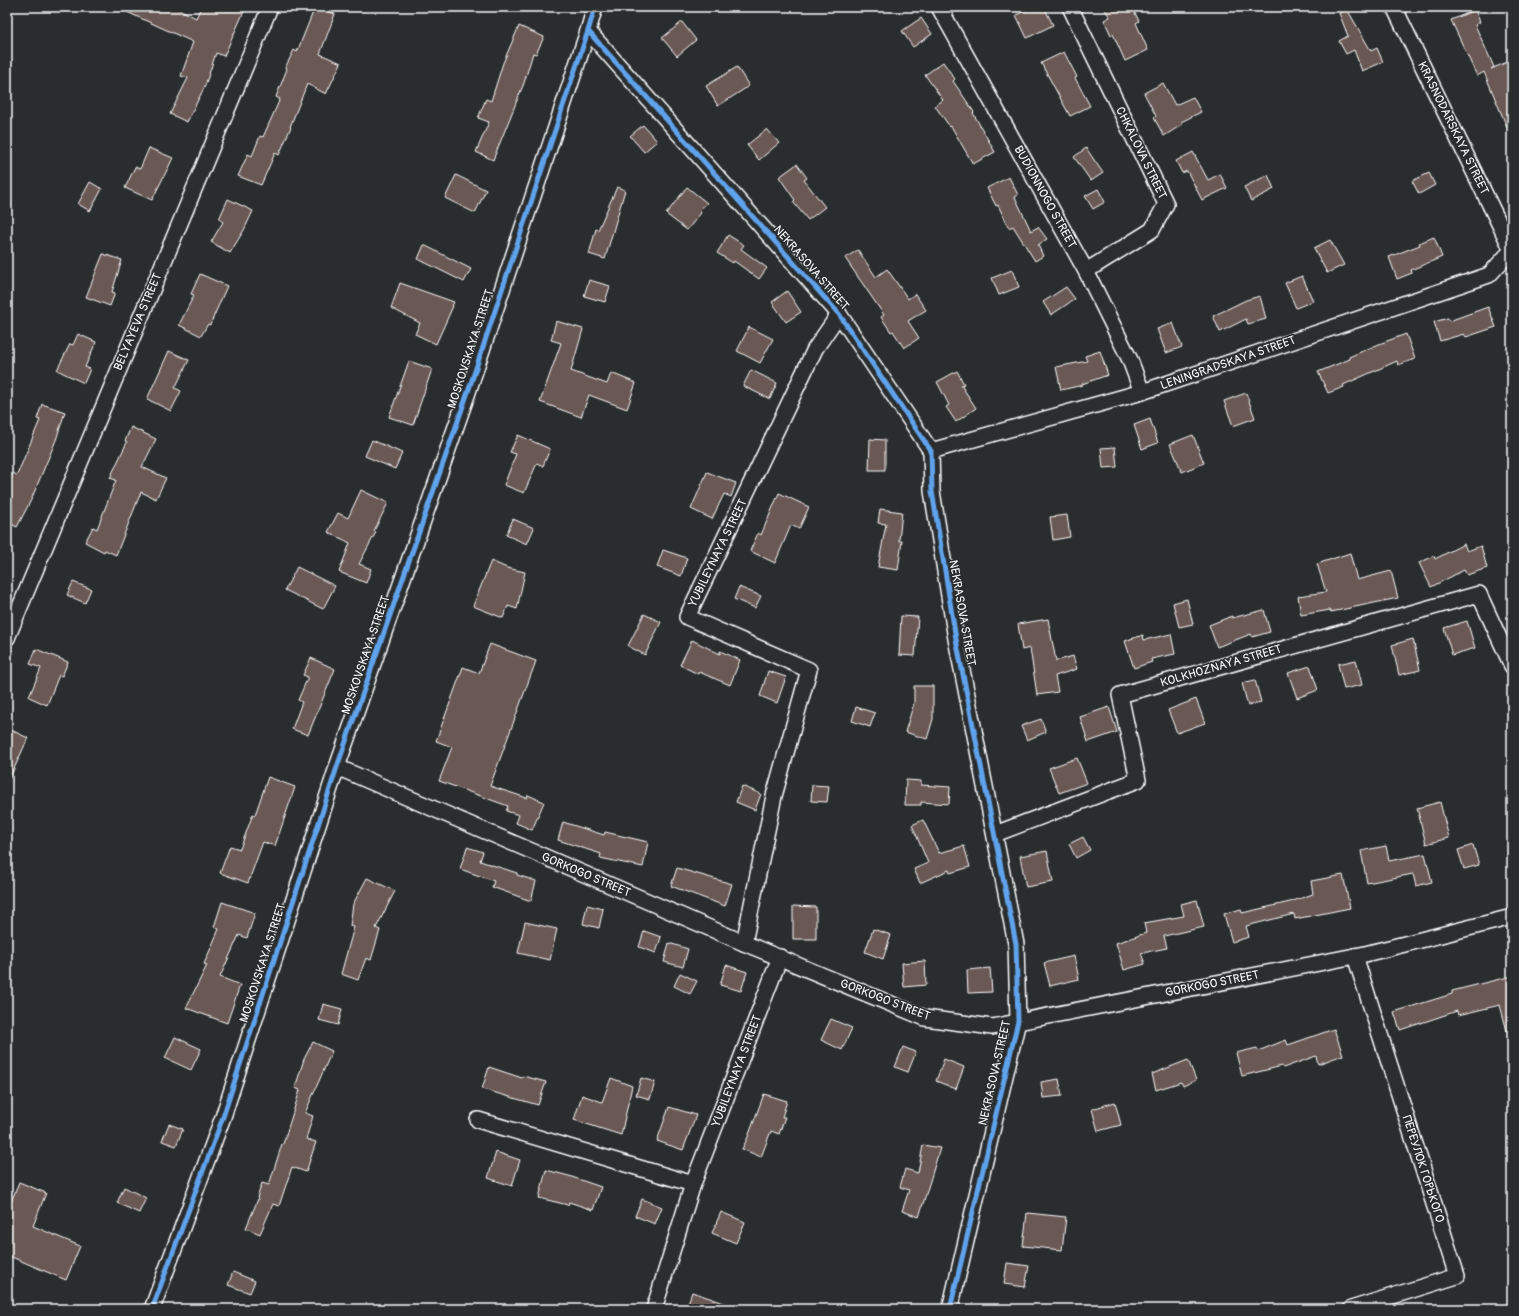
<svg xmlns="http://www.w3.org/2000/svg" width="1519" height="1316" viewBox="0 0 1519 1316" font-family="Pangolin,sans-serif">
	<style>
		.building { fill: #6b5954; stroke: #fff }
		.lines { fill: none; stroke-linecap: round; stroke-linejoin: round }
		.street-casing { stroke: #fff; stroke-width: 18 }
		.street { stroke: #2a2d2e; stroke-width: 15 }
		.cycleway-casing { stroke: #2a2d2e; stroke-width: 8 }
		.cycleway { stroke: #60a3ed; stroke-width: 5 }
		.labels { text-anchor: middle; dominant-baseline: central; stroke-width: 3; stroke-linejoin: round; paint-order: stroke }
		.street-label { font-size: 12px; fill: #fff; stroke: #2a2d2e }
	</style>
	<rect width="100%" height="100%" fill="#2a2d2e"/>
	<filter id="ink" filterUnits="userSpaceOnUse"><feTurbulence type="fractalNoise" baseFrequency=".025" numOctaves="2"/><feDisplacementMap in="SourceGraphic" scale="8" xChannelSelector="R" yChannelSelector="G"/><feConvolveMatrix kernelMatrix="1 2 1 2 8 2 1 2 1" color-interpolation-filters="sRGB"/></filter>
	<g filter="url(#ink)">
		<g class="building">
			<path d="M116,7H175L196,18L201,7H246L224,56L216,53L205,86L187,122L170,114L188,78L181,76L193,42Z"/>
			<path d="M315,7L335,14L320,54L341,63L326,94L307,84L290,127H291L279,155L275,153L261,185L238,176L248,154L252,156L260,136L263,137L280,99L276,97L287,69L285,68L294,50L297,52Z"/>
			<path d="M1033,7H1044L1053,25L1027,38L1016,15Z"/>
			<path d="M1103,7H1132L1139,21L1136,23L1148,50L1125,61L1113,34L1111,35L1104,20L1110,17Z"/>
			<path d="M1347,9L1371,51L1377,48L1383,62L1362,71L1354,50L1346,54L1339,41L1348,36L1339,13Z"/>
			<path d="M1475,10L1480,22L1475,25L1494,67L1491,69L1512,60V139L1484,72L1477,76L1451,20Z"/>
			<path d="M921,18L932,34L913,47L902,31Z"/>
			<path d="M682,22L696,40L677,56L662,38Z"/>
			<path d="M519,26L544,37L536,54L533,53L524,83L493,160L476,152L489,122L478,118L486,99L491,101L503,63Z"/>
			<path d="M1064,52L1077,77L1075,78L1090,106L1070,116L1041,63Z"/>
			<path d="M943,62L955,79L953,81L974,112L973,113L995,152L973,164L951,126L950,127L935,106L943,100L925,75Z"/>
			<path d="M737,67L749,86L718,106L706,86Z"/>
			<path d="M1163,83L1175,105L1193,97L1201,112L1181,122L1183,124L1164,136L1154,118L1156,116L1144,93Z"/>
			<path d="M643,125L657,141L644,152L630,136Z"/>
			<path d="M767,129L779,143L759,160L747,145Z"/>
			<path d="M149,148L173,158L152,200L125,188L135,167L140,169Z"/>
			<path d="M1086,148L1103,173L1091,181L1074,157Z"/>
			<path d="M1193,152L1208,180L1220,174L1227,188L1202,200L1187,171L1182,173L1176,161Z"/>
			<path d="M797,164L807,178L804,180L825,207L808,220L793,202L795,200L779,177Z"/>
			<path d="M1429,173L1435,185L1419,194L1412,181Z"/>
			<path d="M456,175L486,190L475,213L445,198Z"/>
			<path d="M1268,175L1274,189L1251,201L1244,187Z"/>
			<path d="M1009,177L1018,195L1015,197L1031,231L1038,227L1047,239L1038,245L1043,256L1035,261L1013,226L1009,228L998,205L996,206L987,188Z"/>
			<path d="M90,182L102,189L90,211L78,204Z"/>
			<path d="M617,187L625,190L605,259L589,254L596,229L598,230Z"/>
			<path d="M687,187L707,203L699,210L701,213L687,230L666,214Z"/>
			<path d="M1098,189L1105,202L1093,209L1085,196Z"/>
			<path d="M228,199L253,211L244,230L230,253L211,242L223,222L219,219Z"/>
			<path d="M728,235L744,245L741,249L767,268L759,279L734,261L733,263L717,253Z"/>
			<path d="M1434,237L1442,257L1411,270L1412,273L1397,279L1389,257L1420,245L1419,243Z"/>
			<path d="M1330,240L1344,265L1327,273L1314,248Z"/>
			<path d="M424,245L471,269L464,282L418,259Z"/>
			<path d="M858,250L876,277L887,269L908,299L915,294L926,310L908,321L919,338L904,348L893,331L891,332L881,317L884,315L845,258Z"/>
			<path d="M103,254L122,260L112,292L115,293L110,306L86,297Z"/>
			<path d="M1012,270L1019,287L999,295L992,278Z"/>
			<path d="M200,274L227,286L210,325L208,324L201,336L179,325L194,295L191,294Z"/>
			<path d="M1302,276L1313,301L1296,308L1285,283Z"/>
			<path d="M589,280L610,286L605,302L584,296Z"/>
			<path d="M400,283L454,302L452,306H453L436,344L415,334L420,323L391,308Z"/>
			<path d="M1066,287L1075,299L1051,315L1043,302Z"/>
			<path d="M787,291L801,312L786,322L772,302Z"/>
			<path d="M1260,296L1266,319L1248,324L1246,319L1220,332L1213,316L1246,300Z"/>
			<path d="M1488,307L1496,327L1466,337L1464,334L1440,341L1434,322L1448,318L1449,321Z"/>
			<path d="M556,321L583,329L571,371L607,384L611,373L636,383L627,409L589,395L581,417L540,402L561,343L551,340Z"/>
			<path d="M1173,323L1182,347L1166,353L1157,329Z"/>
			<path d="M749,327L773,339L760,363L737,351Z"/>
			<path d="M78,334L96,342L85,367L90,369L84,383L57,370L70,344L73,345Z"/>
			<path d="M1406,334L1415,359L1398,365L1397,361L1343,385L1344,387L1328,393L1318,372L1350,359L1349,357L1379,344Z"/>
			<path d="M169,351L189,360L175,388L181,391L171,411L147,399Z"/>
			<path d="M1100,351L1108,375L1082,384L1083,385L1061,390L1056,367L1087,361L1085,356Z"/>
			<path d="M409,361L432,369L413,425L389,417Z"/>
			<path d="M751,370L777,383L770,399L743,386Z"/>
			<path d="M957,371L964,384L961,385L976,408L956,422L946,407L949,405L937,382Z"/>
			<path d="M1246,393L1255,418L1233,426L1224,401Z"/>
			<path d="M42,404L65,412L56,440L31,500L17,527L7,522V490L13,473L17,475L40,420L37,419Z"/>
			<path d="M1150,419L1158,443L1142,449L1134,425Z"/>
			<path d="M131,427L156,439L142,467L166,478L156,499L141,492L116,555L105,550L104,552L85,542L93,527L97,529L116,480L110,478L127,442L125,441Z"/>
			<path d="M518,435L550,449L543,466L537,463L524,493L504,485L516,454L510,452Z"/>
			<path d="M1193,435L1204,463L1182,472L1170,444Z"/>
			<path d="M870,439L885,440V470H869Z"/>
			<path d="M372,440L402,453L395,469L365,456Z"/>
			<path d="M1115,447L1117,467L1103,468L1101,448Z"/>
			<path d="M707,472L736,483L731,497L724,494L712,519L691,509Z"/>
			<path d="M361,490L388,503L374,531L376,532L359,564L371,569L366,583L339,572L350,543L328,532L338,513L348,518Z"/>
			<path d="M779,493L809,507L799,529L791,525L775,563L750,551L758,533L761,535Z"/>
			<path d="M880,509L902,512L899,541H902L898,570L878,567L886,524L878,523Z"/>
			<path d="M1067,515L1070,537L1053,540L1050,517Z"/>
			<path d="M513,519L534,528L527,544L506,535Z"/>
			<path d="M1464,544L1467,551L1481,546L1487,568L1467,575L1464,570L1431,587L1419,563L1434,556L1435,559Z"/>
			<path d="M663,550L687,558L681,576L657,567Z"/>
			<path d="M1350,553L1357,580L1391,571L1398,598L1331,612L1330,610L1301,615L1298,596L1326,592L1317,564Z"/>
			<path d="M491,561L507,568L525,572L517,609L508,606L503,618L473,606Z"/>
			<path d="M297,567L335,586L323,609L285,590Z"/>
			<path d="M73,582L91,589L85,603L67,595Z"/>
			<path d="M739,587L761,596L755,608L734,599Z"/>
			<path d="M1187,599L1193,624L1179,627L1173,603Z"/>
			<path d="M1264,610L1270,632L1252,637L1251,634L1217,647L1209,625L1232,616V618Z"/>
			<path d="M644,614L661,622L645,655L628,646Z"/>
			<path d="M901,616L918,617L915,656L899,655Z"/>
			<path d="M1048,619L1056,661L1073,656L1077,669L1055,676L1058,692L1037,695L1030,648L1022,650L1018,624Z"/>
			<path d="M1467,621L1475,648L1452,655L1444,628Z"/>
			<path d="M1171,634L1175,654L1151,659L1152,662L1134,668L1125,641L1143,635L1144,640Z"/>
			<path d="M1413,639L1420,670L1399,675L1392,645Z"/>
			<path d="M692,640L720,654V651L740,660L730,685L699,672L698,674L680,665Z"/>
			<path d="M490,644L536,661L490,786L527,798L528,795L544,802L532,830L516,823L519,815L506,811L508,806L439,781L452,747L436,741L463,667L479,673Z"/>
			<path d="M36,649L68,662L62,676L59,675L47,705L29,697L41,668L30,664Z"/>
			<path d="M311,658L335,669L308,735L292,729L302,702L298,700L308,677L303,675Z"/>
			<path d="M1356,660L1362,685L1344,689L1338,664Z"/>
			<path d="M1310,666L1318,690L1297,698L1288,673Z"/>
			<path d="M768,671L786,677L777,703L760,696Z"/>
			<path d="M1255,680L1261,702L1248,706L1242,683Z"/>
			<path d="M914,686H933V719L927,739L905,732L914,703Z"/>
			<path d="M1196,699L1205,723L1177,733L1168,710Z"/>
			<path d="M856,707L875,713L870,727L852,721Z"/>
			<path d="M1109,707L1117,732L1088,742L1080,717Z"/>
			<path d="M1041,719L1046,732L1027,740L1021,726Z"/>
			<path d="M11,730L28,738L7,784V739Z"/>
			<path d="M1077,758L1087,783L1059,793L1049,768Z"/>
			<path d="M268,777L295,787L275,846L263,842L248,883L220,873L230,846L240,849L253,814L255,815Z"/>
			<path d="M906,780L921,781V785L950,787L949,804L921,802V805H905Z"/>
			<path d="M812,785L829,786L827,802L811,801Z"/>
			<path d="M742,786L761,794L755,810L736,802Z"/>
			<path d="M1440,802L1449,838L1426,844L1417,808Z"/>
			<path d="M923,820L939,853L964,846L970,867L950,873L949,870L920,883L914,869L928,863L912,825Z"/>
			<path d="M563,822L604,835L605,832L648,842L643,867L600,858L601,854L558,840Z"/>
			<path d="M1083,837L1090,850L1076,858L1069,844Z"/>
			<path d="M1473,845L1479,865L1464,869L1458,850Z"/>
			<path d="M1386,846L1389,861L1425,854L1432,882L1416,886L1413,874L1367,883L1361,851Z"/>
			<path d="M467,847L483,852L480,861L517,873V875L536,881L531,901L492,887L494,881L460,869Z"/>
			<path d="M1047,851L1053,882L1026,887L1020,856Z"/>
			<path d="M677,868L732,884L725,906L671,886Z"/>
			<path d="M1343,875L1350,908L1295,919L1294,914L1246,926L1249,937L1232,942L1224,914L1241,909L1242,913L1290,902L1313,894L1311,881Z"/>
			<path d="M367,878L395,891L376,928L380,930L371,960L366,958L358,980L341,974L354,927L350,926L353,904Z"/>
			<path d="M1197,900L1204,927L1164,936L1167,948L1141,953L1145,964L1124,970L1116,943L1146,933L1144,923L1184,916L1181,904Z"/>
			<path d="M222,902L255,913L247,938L239,935L220,977L240,985L227,1023L186,1008L207,965L204,964L219,929L214,927Z"/>
			<path d="M587,905L603,909L599,928L583,924Z"/>
			<path d="M793,906L816,907V939H793Z"/>
			<path d="M525,922L557,929L550,960L518,953Z"/>
			<path d="M873,929L891,935L883,959L865,952Z"/>
			<path d="M644,931L661,937L656,953L639,947Z"/>
			<path d="M669,943L688,949L683,967L664,962Z"/>
			<path d="M1074,956L1079,979L1050,986L1044,963Z"/>
			<path d="M925,961L926,985L904,987L902,963Z"/>
			<path d="M726,965L747,972L741,991L720,985Z"/>
			<path d="M990,968L992,992L968,993L967,970Z"/>
			<path d="M680,973L697,981L690,994L674,986Z"/>
			<path d="M1512,976V1030L1507,1031L1500,1005L1458,1015L1457,1011L1400,1030L1394,1012L1452,994V991Z"/>
			<path d="M323,1004L342,1009L338,1025L319,1020Z"/>
			<path d="M831,1019L852,1028L842,1050L821,1040Z"/>
			<path d="M1334,1029L1343,1055L1318,1064L1316,1056L1283,1068L1282,1066L1242,1076L1236,1053L1257,1048L1258,1051L1286,1040L1288,1045Z"/>
			<path d="M175,1037L201,1049L191,1070L165,1058Z"/>
			<path d="M313,1042L332,1051L305,1113L313,1116L306,1139L316,1142L306,1172L292,1167L279,1206L273,1204L260,1234L246,1228L258,1199L257,1198L262,1183L269,1185L282,1144H283L300,1090L295,1088L304,1059Z"/>
			<path d="M903,1047L916,1052L908,1072L895,1067Z"/>
			<path d="M944,1059L964,1067L956,1089L936,1081Z"/>
			<path d="M1188,1060L1196,1080L1183,1086L1181,1082L1156,1090L1152,1074Z"/>
			<path d="M489,1067L522,1078L523,1076L546,1082L538,1105L482,1089Z"/>
			<path d="M611,1078L632,1086L621,1135L574,1120L582,1095L602,1102Z"/>
			<path d="M641,1078L655,1082L650,1099L636,1095Z"/>
			<path d="M1059,1079L1062,1096L1043,1098L1041,1082Z"/>
			<path d="M764,1094L787,1101L782,1117H785L779,1134L771,1131L761,1157L742,1149L748,1137Z"/>
			<path d="M1115,1102L1121,1125L1098,1131L1092,1109Z"/>
			<path d="M669,1107L696,1115L683,1150L657,1141Z"/>
			<path d="M169,1124L183,1129L176,1146L162,1141Z"/>
			<path d="M923,1145L940,1148L919,1217L902,1211L909,1190L900,1187L905,1169L918,1173Z"/>
			<path d="M496,1152L520,1160L512,1186L488,1178Z"/>
			<path d="M546,1170L569,1176L601,1187L593,1210L569,1202L568,1205L539,1198Z"/>
			<path d="M19,1182L46,1193L33,1226L80,1246L66,1280L7,1255V1212Z"/>
			<path d="M124,1187L146,1198L139,1213L117,1203Z"/>
			<path d="M642,1199L662,1207L655,1224L635,1216Z"/>
			<path d="M721,1212L745,1222L736,1243L712,1233Z"/>
			<path d="M1027,1213L1066,1217L1062,1250L1023,1246Z"/>
			<path d="M1007,1263L1029,1266L1025,1287L1004,1284Z"/>
			<path d="M233,1272L255,1281L250,1293L228,1285Z"/>
			<path d="M692,1292L736,1307V1309H686Z"/>
		</g>
		<g class="lines">
			<g class="street-casing">
				<g id="street">
					<path d="M939,7L1086,271L1130,360L1142,392"/>
					<path d="M1070,7L1166,204L1152,230L1086,271"/>
					<path d="M588,31L839,314L931,451L932,491L956,639L1016,944L1018,1021L950,1309"/>
					<path d="M931,451L1142,392L1489,275L1512,250L1394,7"/>
					<path d="M7,638L270,7"/>
					<path d="M337,767L744,943L925,1018L992,1027L1365,954L1512,917"/>
					<path d="M995,834L1138,780L1120,695L1479,594L1512,666"/>
					<path d="M744,943L774,796L809,670L687,617L815,349L839,314"/>
					<path d="M478,1120L693,1184"/>
					<path d="M152,1309L223,1117L337,767L468,392L588,31L595,7"/>
					<path d="M654,1309L693,1184L780,957"/>
					<path d="M1351,1309L1457,1276L1355,956"/>
				</g>
			</g>
			<use href="#street" class="street"/>
			<g class="cycleway-casing">
				<g id="cycleway">
					<path d="M588,31L839,314L931,451L932,491L956,639L1016,944L1018,1021L950,1309"/>
					<path d="M152,1309L223,1117L337,767L468,392L588,31L595,7"/>
				</g>
			</g>
			<use href="#cycleway" class="cycleway"/>
		</g>
	</g>
	<g class="labels">
		<g class="street-label">
			<text transform="translate(1453 128) rotate(64)">KRASNODARSKAYA STREET</text>
			<text transform="translate(1141 153) rotate(64)">CHKALOVA STREET</text>
			<text transform="translate(1045 197) rotate(61)">BUDIONNOGO STREET</text>
			<text transform="translate(811 268) rotate(49)">NEKRASOVA STREET</text>
			<text transform="translate(138 322) rotate(-67)">BELYAYEVA STREET</text>
			<text transform="translate(471 349) rotate(-72)">MOSKOVSKAYA STREET</text>
			<text transform="translate(1228 363) rotate(-19)">LENINGRADSKAYA STREET</text>
			<text transform="translate(718 553) rotate(-64)">YUBILEYNAYA STREET</text>
			<text transform="translate(962 613) rotate(80)">NEKRASOVA STREET</text>
			<text transform="translate(366 655) rotate(-71)">MOSKOVSKAYA STREET</text>
			<text transform="translate(1221 666) rotate(-16)">KOLKHOZNAYA STREET</text>
			<text transform="translate(586 875) rotate(23)">GORKOGO STREET</text>
			<text transform="translate(263 963) rotate(-72)">MOSKOVSKAYA STREET</text>
			<text transform="translate(1212 984) rotate(-11)">GORKOGO STREET</text>
			<text transform="translate(885 1000) rotate(21)">GORKOGO STREET</text>
			<text transform="translate(737 1071) rotate(-69)">YUBILEYNAYA STREET</text>
			<text transform="translate(995 1073) rotate(-77)">NEKRASOVA STREET</text>
			<text transform="translate(1423 1169) rotate(72)">ПЕРЕУЛОК ГОРЬКОГО</text>
		</g>
	</g>
	<rect width="1519" height="1316" fill="none" stroke="#2a2d2e" stroke-width="24"/>
	<rect x="12" y="12" width="1495" height="1292" fill="none" stroke="#fff" stroke-width="1.5" filter="url(#ink)"/>
</svg>
